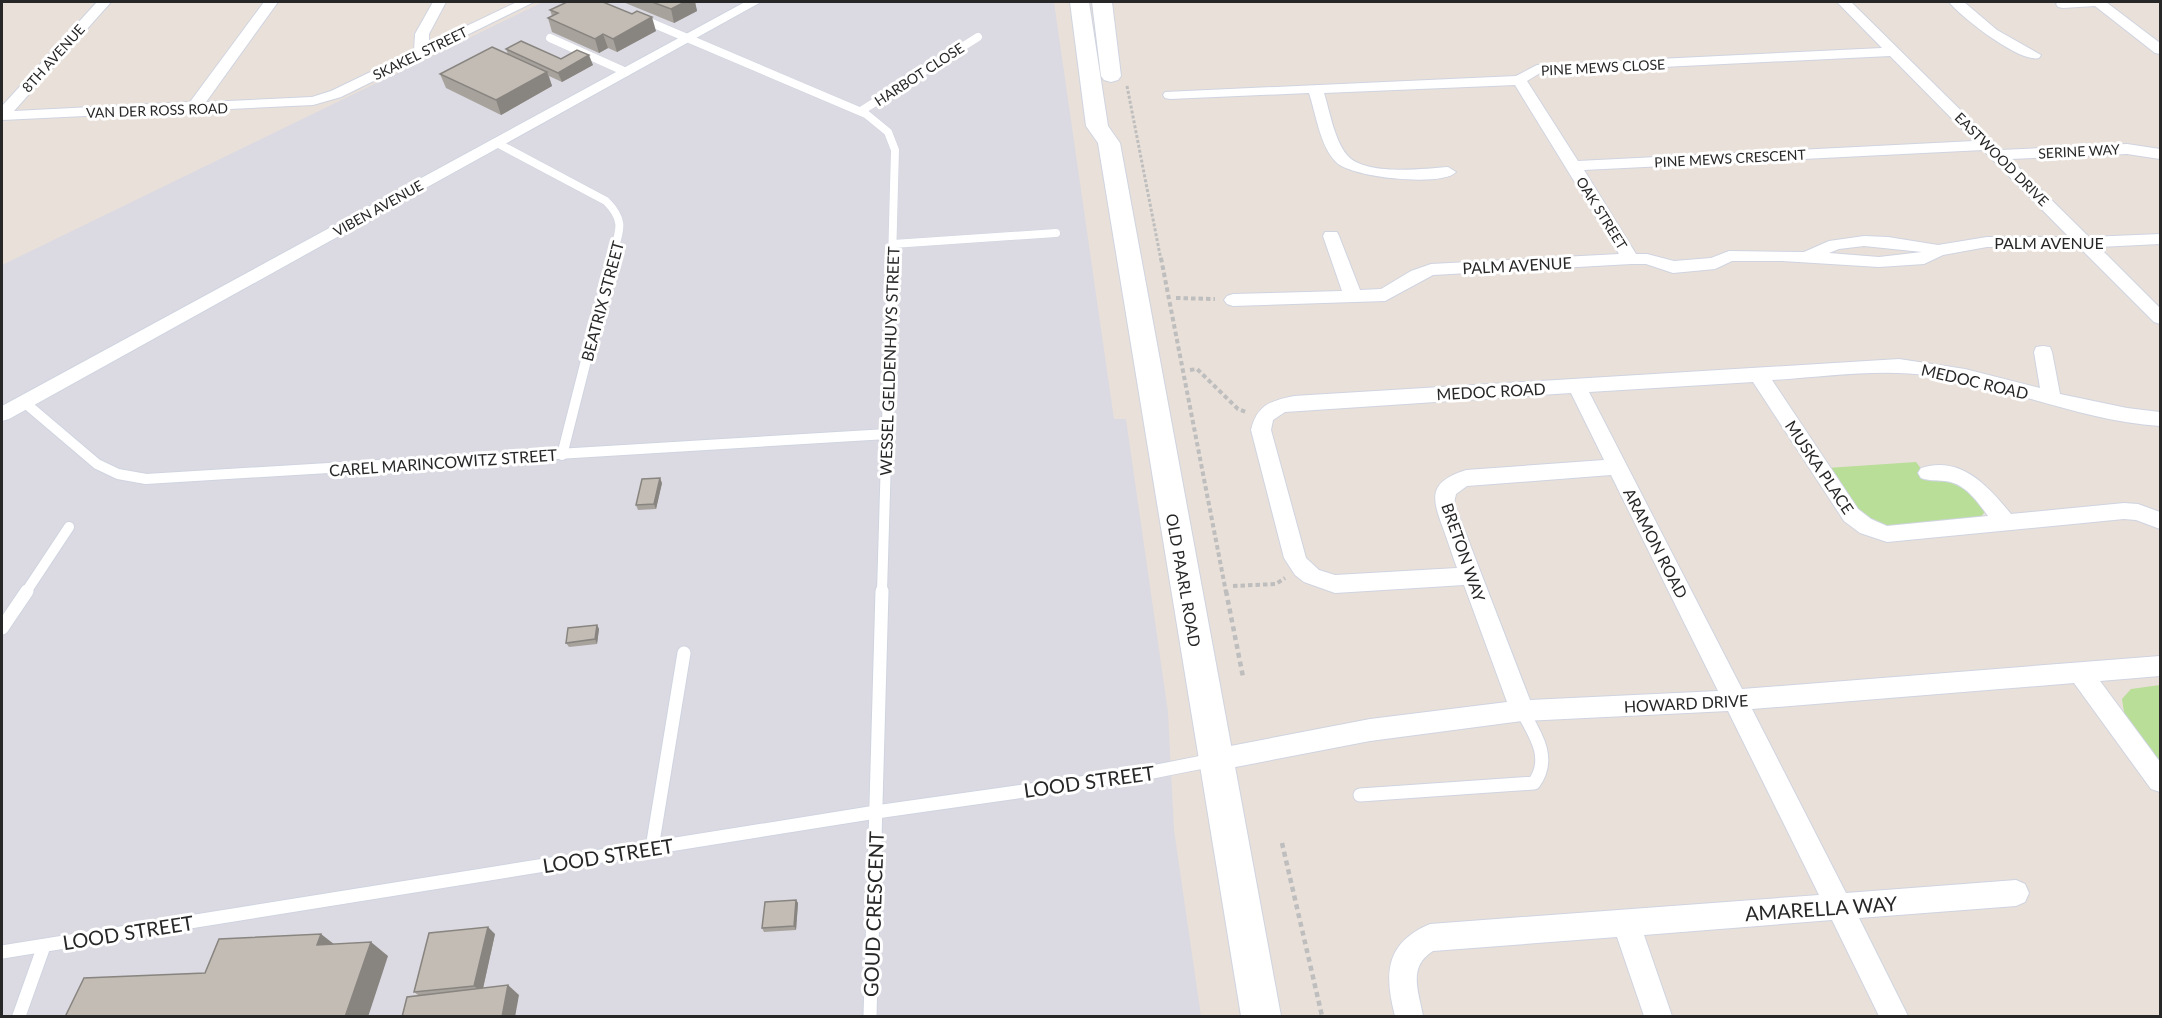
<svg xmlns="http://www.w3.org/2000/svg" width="2162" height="1018" viewBox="0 0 2162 1018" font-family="Lato,sans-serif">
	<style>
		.industrial { fill: #dbdae2 }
		.green { fill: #b8de98 }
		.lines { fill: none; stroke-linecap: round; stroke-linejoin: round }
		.service-far2-casing { stroke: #cfd4e0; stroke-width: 9 }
		.service-far1-casing { stroke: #cfd4e0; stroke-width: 12 }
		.service-casing { stroke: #cfd4e0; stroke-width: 15 }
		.minor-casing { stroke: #cfd4e0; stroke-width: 2 }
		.secondary-casing { stroke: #cfd4e0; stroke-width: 2 }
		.path-far2 { stroke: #bebebe; stroke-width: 3; stroke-dasharray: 3 2; stroke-linecap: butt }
		.path-far1 { stroke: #bebebe; stroke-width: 4; stroke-dasharray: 4.5 3; stroke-linecap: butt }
		.path { stroke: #bebebe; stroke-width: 4.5; stroke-dasharray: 5 4; stroke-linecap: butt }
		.service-far2 { stroke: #fff; stroke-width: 8 }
		.service-far1 { stroke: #fff; stroke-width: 10 }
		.service { stroke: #fff; stroke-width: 13 }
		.minor { fill: #fff; fill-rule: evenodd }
		.secondary { fill: #fff; fill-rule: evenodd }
		.wall { fill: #a7a29c }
		.shaded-wall { fill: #88847f }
		.building { fill: #c2bcb5; stroke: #88847f; stroke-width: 1.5 }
		.labels { text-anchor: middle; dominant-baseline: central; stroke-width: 6; stroke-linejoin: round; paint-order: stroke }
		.far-street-label { font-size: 14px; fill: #272727; stroke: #fff }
		.street-label { font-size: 16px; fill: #272727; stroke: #fff }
		.near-street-label { font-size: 20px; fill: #272727; stroke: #fff }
	</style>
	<rect width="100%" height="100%" fill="#e9e0d9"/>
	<path class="industrial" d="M543,2H1054L1114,419H1126L1168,712L1174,830L1201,1016H2V265Z"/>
	<g class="green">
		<path d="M1916,462L1929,479C1961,477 1967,487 1985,511L1980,519L1889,527L1862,519L1827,468Z"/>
		<path d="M2160,685V770L2119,712H2124L2122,699L2131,689Z"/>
	</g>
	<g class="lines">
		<g class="service-far2-casing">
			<g id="service-far2">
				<path d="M640,18L866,114L888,132L895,150L892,260"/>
				<path d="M550,38L626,72"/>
				<path d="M861,111L978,37"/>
				<path d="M497,143L606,201C628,223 618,233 611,260"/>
				<path d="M893,244L1056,233"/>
			</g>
		</g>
		<g class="service-far1-casing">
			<g id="service-far1">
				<path d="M24,402L97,464L118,474L146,479L887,434"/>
				<path d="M562,455L612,258"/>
				<path d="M26,592L69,527"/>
				<path d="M882,592L892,258"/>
			</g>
		</g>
		<g class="service-casing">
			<g id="service">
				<path d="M2,628L27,591"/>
				<path d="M1360,795L1534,783C1552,758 1535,734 1522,711"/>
				<path d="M652,848L684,653"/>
				<path d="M2,952L876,812L1137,775L1213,760"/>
				<path d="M19,1016L44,946"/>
				<path d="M870,1016L882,591"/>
			</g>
		</g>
		<g class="minor-casing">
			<g id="minor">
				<path d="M97,2H111L14,111L190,102L264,2H278L206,102L312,97L331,91L414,51L415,34L433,2H446L429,34V44L517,2H534L341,97L313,105L2,120V106Z"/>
				<path d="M745,2H761L9,419L2,421V406Z"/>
				<path d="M1837,2H1851L2001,150L2127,144L2160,149V159L2127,154L2010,159L2089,237L2160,234V244L2099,247L2160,308V324L2154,322L2079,247H1987L1943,255L1924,264L1879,267L1782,261H1732L1715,269L1673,273L1646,264H1631L1433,275L1385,301L1233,306L1227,304L1224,300L1227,296L1233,294L1342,291L1323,236L1325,232H1337L1339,236L1360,290L1381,289L1411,271L1431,264L1619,254L1515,85L1324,93C1330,112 1334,139 1347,155C1364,176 1423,169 1448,167L1456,172C1444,187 1351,178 1336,162C1320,146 1316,114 1309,93L1170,99L1165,98L1163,95L1165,92L1516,76L1537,65L1882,48ZM1890,56L1974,141L1578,161L1527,81L1540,73ZM1983,150L2069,237H1987L1938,245L1888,237L1864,236L1829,241L1804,252L1729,251L1711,258L1674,261L1647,254H1636L1584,170ZM1864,246L1922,252L1879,257L1829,253L1839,249Z"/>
				<path d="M1949,2H1964L1997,30L2041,55L2039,58C2020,63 1962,18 1949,2Z"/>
				<path d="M2058,2H2106L2160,43V54L2155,53L2095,6L2063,8L2058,7L2056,4Z"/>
				<path d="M2043,346L2050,347L2052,352L2060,394L2127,408L2160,412V426C2082,421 2010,387 1932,376C1880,368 1825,377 1772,380L1858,509L1871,519L1887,526L1988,516C1977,501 1965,483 1945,481C1936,480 1929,481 1921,478L1918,473L1921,468C1961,455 1988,486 2011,514L2124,503L2138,504L2160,512V529L2136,520L2124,519L1887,542L1860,533L1844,521L1753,382L1589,392L1742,689L2160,656V676L2100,681L2160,762V792L2151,789L2074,683L1752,709L1846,893L2016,880L2025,884L2029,893L2025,902L2016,906L1859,918L1908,1016H1879L1832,920L1644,935L1672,1016H1644L1617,937L1433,951C1407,967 1419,992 1423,1016H1395C1384,974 1385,943 1430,924L1819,895L1728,711L1522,721L1370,741L1215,771L1206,768L1203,760L1206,752L1215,749L1370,719L1507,702L1464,585L1335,593L1304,582L1295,575L1284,558L1251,430C1257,405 1270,401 1294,396L1899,359L1965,369L2040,388L2034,352L2036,347ZM1571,393L1604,460L1466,470C1429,482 1431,496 1443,528C1448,541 1452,555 1457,568L1335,575L1319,570L1306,558L1271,430L1273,420L1285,412ZM1611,475L1718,691L1530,700L1454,503L1456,494L1467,486Z"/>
			</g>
		</g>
		<g class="secondary-casing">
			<g id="secondary">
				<path d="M1070,2H1089L1108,126L1120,143L1281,1016H1241L1098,143L1086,126Z"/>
				<path d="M1092,2H1112L1121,76L1118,80L1111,82L1104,80L1101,76Z"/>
			</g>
		</g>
		<path class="path-far2" d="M1127,86L1161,260"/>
		<g class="path-far1">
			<path d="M1161,258L1226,592"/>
			<path d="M1176,298L1215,299"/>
			<path d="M1190,370L1197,369L1238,409L1246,412"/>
			<path d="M1233,586L1276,584L1285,578"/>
		</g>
		<g class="path">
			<path d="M1226,591L1243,677"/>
			<path d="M1282,843L1322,1016"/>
		</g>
		<use href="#service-far2" class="service-far2"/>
		<use href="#service-far1" class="service-far1"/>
		<use href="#service" class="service"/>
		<use href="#minor" class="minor"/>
		<use href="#secondary" class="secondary"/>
	</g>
	<g class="wall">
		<path d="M623,2H695L697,11L674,23Z"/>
		<path d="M550,10L656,31L617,52L608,48L599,53L552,32L548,18L552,16Z"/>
		<path d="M506,49L561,59L593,65L562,82L549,76L552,86L501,115L446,88L440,74L508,54Z"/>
		<path d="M662,483L656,509L638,510L636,505Z"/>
		<path d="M597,625L599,629L597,644L569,647L566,643Z"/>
		<path d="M796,900L798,903L796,930L764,932L762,928Z"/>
		<path d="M495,934L483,988L519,995H418L414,992Z"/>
	</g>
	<g class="shaded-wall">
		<path d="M685,2H695L697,11L674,23L671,9Z"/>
		<path d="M652,17L656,31L617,52L613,39Z"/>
		<path d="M603,34L608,48L599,53L595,39Z"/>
		<path d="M589,55L593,65L562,82L558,73Z"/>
		<path d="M547,72L552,86L501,115L496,100Z"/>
		<path d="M660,478L662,483L656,509L654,504Z"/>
		<path d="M597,625L599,629L597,644L595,639Z"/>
		<path d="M796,900L798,903L796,930L794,926Z"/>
		<path d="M488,927L495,934L482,993L474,986Z"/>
		<path d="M321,934L339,948L317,945Z"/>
		<path d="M371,942L388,956L368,1017H345Z"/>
		<path d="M508,985L519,995L515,1017H502Z"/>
	</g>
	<g class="building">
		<path d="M567,2H603L632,14L637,11L652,17L613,39L603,34L595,39L548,18L558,13L550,10Z"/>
		<path d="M652,2H685L671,9Z"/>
		<path d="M521,41L561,59L577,50L589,55L558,73L506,49Z"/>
		<path d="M492,47L547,72L496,100L440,74Z"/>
		<path d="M660,478L654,504L636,505L642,479Z"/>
		<path d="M597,625L595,639L566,643L568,628Z"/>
		<path d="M796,900L794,926L762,928L765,902Z"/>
		<path d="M488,927L474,986L414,992L429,933Z"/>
		<path d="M321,934L317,945L371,942L345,1017H65L84,978L205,973L219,939Z"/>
		<path d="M508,985L502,1017H402L407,997Z"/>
	</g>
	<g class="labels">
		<g class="far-street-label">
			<text transform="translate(420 53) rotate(-26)">SKAKEL STREET</text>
			<text transform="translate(53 58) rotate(-48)">8TH AVENUE</text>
			<text transform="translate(1603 67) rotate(-3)">PINE MEWS CLOSE</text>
			<text transform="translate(919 74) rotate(-33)">HARBOT CLOSE</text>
			<text transform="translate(157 110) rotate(-2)">VAN DER ROSS ROAD</text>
			<text transform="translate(2079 151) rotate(-3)">SERINE WAY</text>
			<text transform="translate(1730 158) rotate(-3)">PINE MEWS CRESCENT</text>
			<text transform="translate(2002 159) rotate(45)">EASTWOOD DRIVE</text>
			<text transform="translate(378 208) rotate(-29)">VIBEN AVENUE</text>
			<text transform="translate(1602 213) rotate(58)">OAK STREET</text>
		</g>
		<g class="street-label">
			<text x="2049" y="242">PALM AVENUE</text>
			<text transform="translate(1517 265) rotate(-3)">PALM AVENUE</text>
			<text transform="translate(602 301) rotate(-75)">BEATRIX STREET</text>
			<text transform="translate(889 361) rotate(-88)">WESSEL GELDENHUYS STREET</text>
			<text transform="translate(1975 381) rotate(13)">MEDOC ROAD</text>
			<text transform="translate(1491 391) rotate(-3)">MEDOC ROAD</text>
			<text transform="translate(443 462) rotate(-4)">CAREL MARINCOWITZ STREET</text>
			<text transform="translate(1820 467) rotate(56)">MUSKA PLACE</text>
			<text transform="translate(1656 543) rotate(63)">ARAMON ROAD</text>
			<text transform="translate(1464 552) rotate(71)">BRETON WAY</text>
			<text transform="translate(1184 580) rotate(80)">OLD PAARL ROAD</text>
			<text transform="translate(1686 703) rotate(-3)">HOWARD DRIVE</text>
		</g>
		<g class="near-street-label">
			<text transform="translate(1089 781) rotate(-8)">LOOD STREET</text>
			<text transform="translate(608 855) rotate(-9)">LOOD STREET</text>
			<text transform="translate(1821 908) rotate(-4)">AMARELLA WAY</text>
			<text transform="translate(873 914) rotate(-88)">GOUD CRESCENT</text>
			<text transform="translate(128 932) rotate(-9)">LOOD STREET</text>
		</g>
	</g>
	<rect width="2162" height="1018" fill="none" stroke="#272727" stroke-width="6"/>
</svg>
